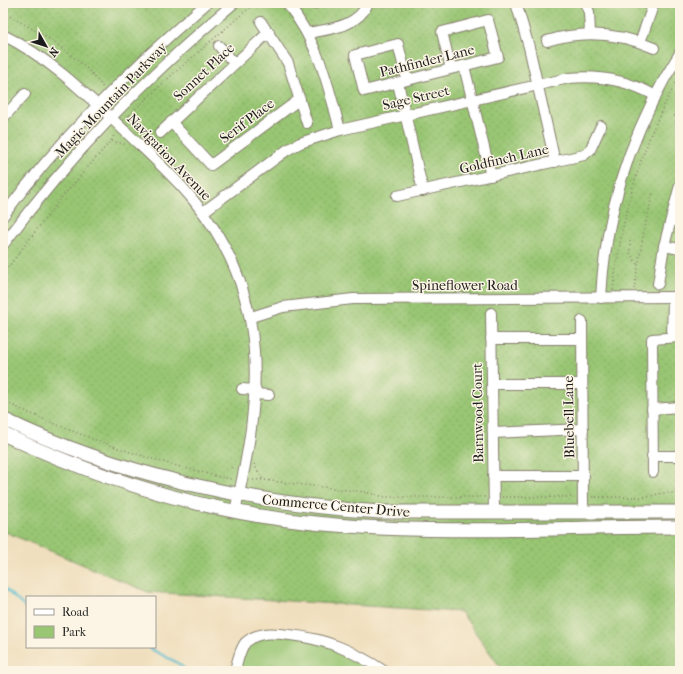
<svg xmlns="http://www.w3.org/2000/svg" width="683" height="674" viewBox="0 0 683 674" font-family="'IM FELL French Canon',serif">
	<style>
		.grass { fill: url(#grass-dots); stroke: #5a7148 }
		.green { fill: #99c673; stroke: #5a7148 }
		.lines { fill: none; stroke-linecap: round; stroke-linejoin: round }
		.stream { stroke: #50bace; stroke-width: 2 }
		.minor-casing { stroke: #867e6d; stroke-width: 12 }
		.major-casing { stroke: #867e6d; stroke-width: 15 }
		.path { stroke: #867e6d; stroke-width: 1.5; stroke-dasharray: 1 3; stroke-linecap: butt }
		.minor { stroke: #fff; stroke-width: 10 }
		.major { stroke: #fff; stroke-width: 13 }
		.labels { text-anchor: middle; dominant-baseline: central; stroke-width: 3; stroke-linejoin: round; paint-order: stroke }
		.street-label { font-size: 14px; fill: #1c1c1c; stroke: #fcf5e5 }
	</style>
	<defs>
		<pattern id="grass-dots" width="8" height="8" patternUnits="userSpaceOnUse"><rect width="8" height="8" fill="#99c673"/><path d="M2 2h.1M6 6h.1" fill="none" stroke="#83aa63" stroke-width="1.8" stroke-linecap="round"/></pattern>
	</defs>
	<rect width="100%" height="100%" fill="#fcf5e5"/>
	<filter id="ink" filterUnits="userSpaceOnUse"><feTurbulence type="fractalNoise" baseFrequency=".025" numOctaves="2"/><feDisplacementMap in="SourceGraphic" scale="8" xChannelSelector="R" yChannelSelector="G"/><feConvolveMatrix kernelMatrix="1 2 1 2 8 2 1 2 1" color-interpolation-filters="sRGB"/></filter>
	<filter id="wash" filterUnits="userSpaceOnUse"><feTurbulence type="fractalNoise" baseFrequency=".012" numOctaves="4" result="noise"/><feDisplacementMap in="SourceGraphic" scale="16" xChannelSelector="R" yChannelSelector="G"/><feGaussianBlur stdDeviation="0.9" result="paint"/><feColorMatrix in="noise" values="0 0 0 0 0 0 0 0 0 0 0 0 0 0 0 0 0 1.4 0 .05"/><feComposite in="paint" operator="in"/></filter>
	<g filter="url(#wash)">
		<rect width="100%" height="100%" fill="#f0dfbe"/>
		<path class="grass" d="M3,3H680V671H503L461,612L148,592L3,531Z"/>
		<path class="green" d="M267,632L312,637L383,671H237L246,643Z"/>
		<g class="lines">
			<g class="stream">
				<path d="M3,587L27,609"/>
				<path d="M147,647L176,662L188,671"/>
			</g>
		</g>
	</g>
	<g filter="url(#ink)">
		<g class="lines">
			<g class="minor-casing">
				<g id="minor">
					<path d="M287,3C319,45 327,80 340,130"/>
					<path d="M516,3L529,47L555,162"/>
					<path d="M585,3L589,12L590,33"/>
					<path d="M314,4V3"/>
					<path d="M261,22L288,63L307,123"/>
					<path d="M308,33C330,29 358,27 368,3"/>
					<path d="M3,35C50,58 88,96 126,132C149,154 174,176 194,201C272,296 262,399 235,511"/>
					<path d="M547,41C583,30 619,33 654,48"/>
					<path d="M640,42L654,3"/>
					<path d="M219,46L234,63"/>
					<path d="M464,66L491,176"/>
					<path d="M407,80L398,44L355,55L364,91L498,57L488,20L442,32L451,69"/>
					<path d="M398,83L423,191"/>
					<path d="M3,118L25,94"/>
					<path d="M171,122L211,165L300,99"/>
					<path d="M160,133L269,32"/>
					<path d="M397,196L584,155L590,150L601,126"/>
					<path d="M203,212L287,150L300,143L340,130L569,78C600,75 627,80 654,95"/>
					<path d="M3,216C62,136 132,67 207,3"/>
					<path d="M3,245C71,153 147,77 234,3"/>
					<path d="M664,246L680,249"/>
					<path d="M658,284L664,246L680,185"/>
					<path d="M601,298C605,210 633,127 680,53"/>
					<path d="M491,313L494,512"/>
					<path d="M251,317L283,307L353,299L680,297"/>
					<path d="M582,321L583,511"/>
					<path d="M672,337L673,298"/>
					<path d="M491,339H581"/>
					<path d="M492,384H582"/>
					<path d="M242,389L256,390"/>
					<path d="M255,394L269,395"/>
					<path d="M652,409L680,407"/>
					<path d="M493,433L583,429"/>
					<path d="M652,456H680"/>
					<path d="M653,472L652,339L680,337"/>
					<path d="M493,476H584"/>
					<path d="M235,671C237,663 240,648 246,642C259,631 275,633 290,635C327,639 353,651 384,671"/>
				</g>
			</g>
			<g class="major-casing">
				<g id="major">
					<path d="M3,419C118,475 253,504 380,512H680"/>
					<path d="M3,434C87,473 175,503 267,517C403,538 543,527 680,527"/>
				</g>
			</g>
			<g class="path">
				<path d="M3,13C34,28 85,59 103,88"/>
				<path d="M129,115L138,131"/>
				<path d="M674,116L678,118"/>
				<path d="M124,120L173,74L255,3"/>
				<path d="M112,141L127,145"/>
				<path d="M630,241V253L637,264"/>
				<path d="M3,274L60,199L111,141L115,133"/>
				<path d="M634,289L643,236L653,192"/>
				<path d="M613,290C622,214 641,142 680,76"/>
				<path d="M3,401C63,429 125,453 189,469C203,472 219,478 233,479"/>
				<path d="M254,464L263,480"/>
				<path d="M231,468L237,463"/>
				<path d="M249,480H263L365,492L385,497H486"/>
				<path d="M502,497H574"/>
				<path d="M592,497H647L662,493H680"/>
			</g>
			<use href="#minor" class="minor"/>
			<use href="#major" class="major"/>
		</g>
	</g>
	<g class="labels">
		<g class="street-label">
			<text transform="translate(427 61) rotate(-14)">Pathfinder Lane</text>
			<text transform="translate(204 72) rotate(-43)">Sonnet Place</text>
			<text transform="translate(416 98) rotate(-13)">Sage Street</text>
			<text transform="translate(111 100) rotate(-46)">Magic Mountain Parkway</text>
			<text transform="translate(247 121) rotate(-37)">Serif Place</text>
			<text transform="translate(169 157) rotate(46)">Navigation Avenue</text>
			<text transform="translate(504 159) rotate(-13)">Goldfinch Lane</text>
			<text x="465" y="285">Spineflower Road</text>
			<text transform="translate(478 413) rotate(-91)">Barnwood Court</text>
			<text transform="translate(569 417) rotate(-91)">Bluebell Lane</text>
			<text transform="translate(336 506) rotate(5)">Commerce Center Drive</text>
		</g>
	</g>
	<rect width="683" height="674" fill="none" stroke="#fcf5e5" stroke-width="16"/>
	<rect x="26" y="596" width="130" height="52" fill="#fcf5e5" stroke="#a29e95"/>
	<rect x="34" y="609" width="20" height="6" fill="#ffffff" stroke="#a29e95"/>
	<text x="62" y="616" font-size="12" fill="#1c1c1c">Road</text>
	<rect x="34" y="626" width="20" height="12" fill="#99c673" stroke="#a29e95"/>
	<text x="62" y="636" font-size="12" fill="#1c1c1c">Park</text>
	<g transform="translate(46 46) rotate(129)" stroke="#fcf5e5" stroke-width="3" paint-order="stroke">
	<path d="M0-3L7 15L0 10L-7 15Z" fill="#1c1c1c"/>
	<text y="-6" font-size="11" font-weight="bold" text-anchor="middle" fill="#1c1c1c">N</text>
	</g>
</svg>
